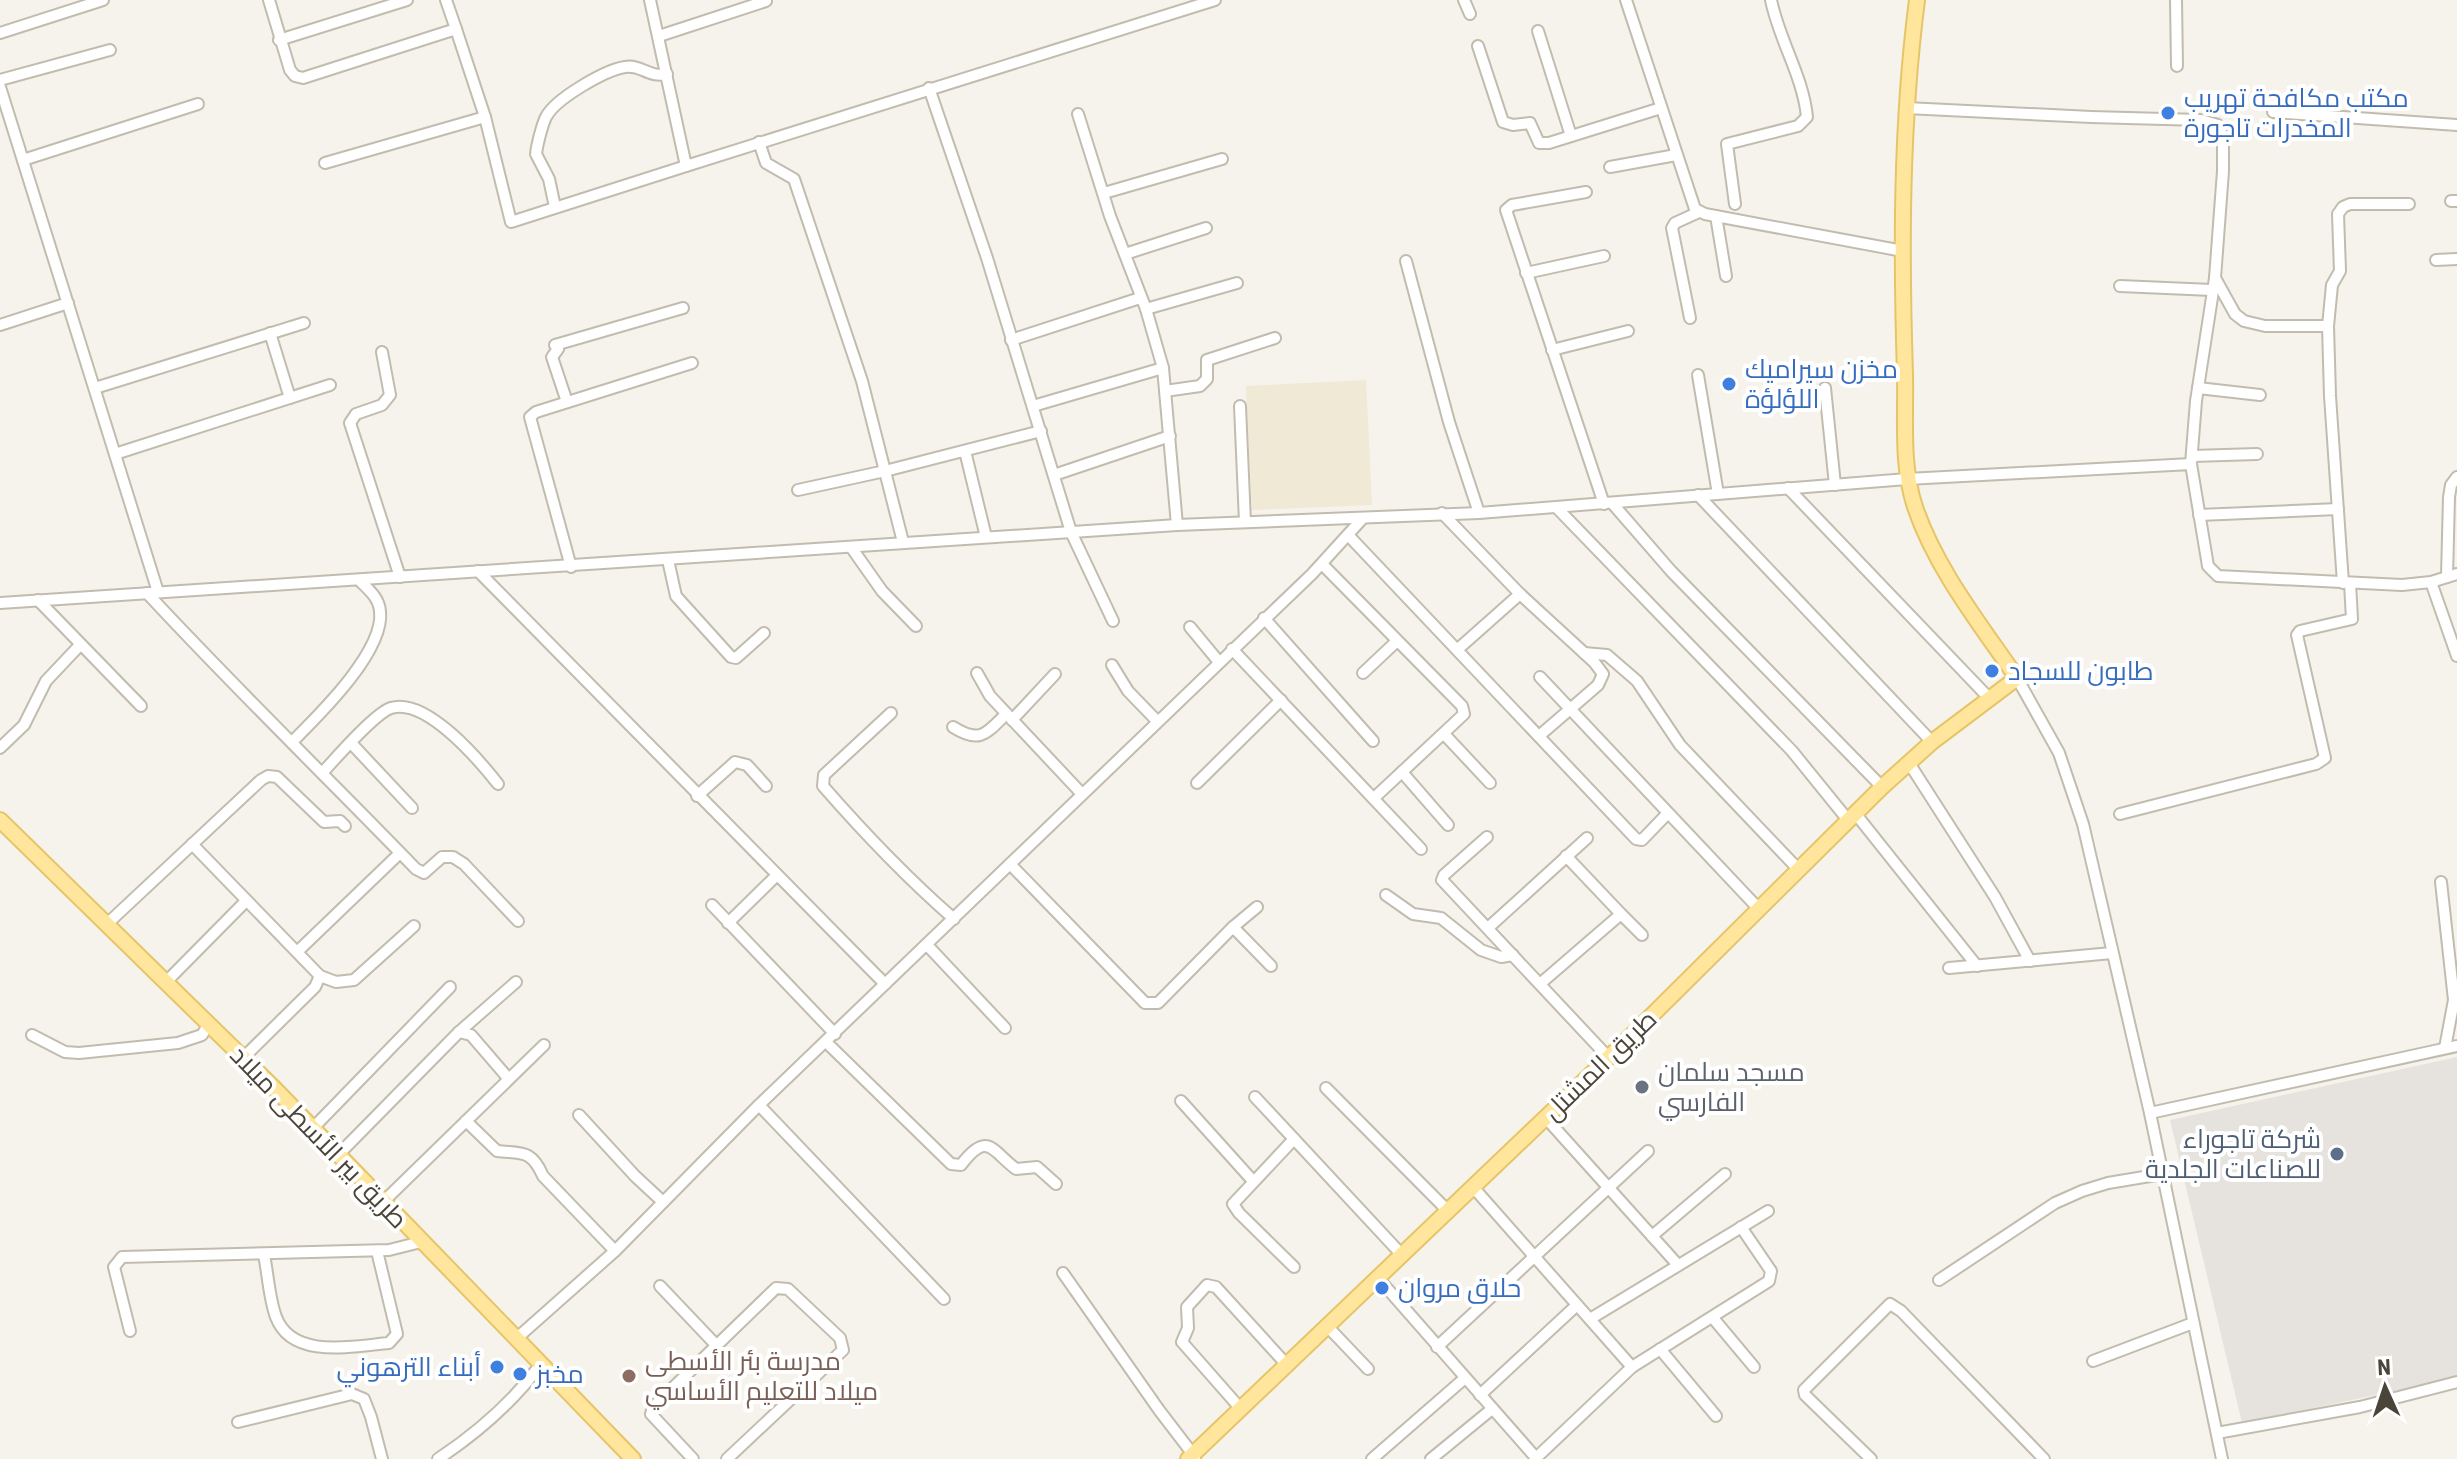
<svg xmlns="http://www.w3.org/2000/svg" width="2457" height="1459" viewBox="0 0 2457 1459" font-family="'Roboto Condensed',Cairo,sans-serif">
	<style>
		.industrial { fill: #e6e2dd }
		.education { fill: #efe9d6 }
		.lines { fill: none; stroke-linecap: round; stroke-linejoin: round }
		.minor-casing { stroke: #c2bcae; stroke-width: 14 }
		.major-casing { stroke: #e6c569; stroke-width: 18 }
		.minor { stroke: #fff; stroke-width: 10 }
		.major { stroke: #ffe69c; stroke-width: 14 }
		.shop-dot { fill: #3f7fe0; stroke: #fff; stroke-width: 3 }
		.worship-dot { fill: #6b7280; stroke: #fff; stroke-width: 3 }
		.service-dot { fill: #5c6f8a; stroke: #fff; stroke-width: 3 }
		.education-dot { fill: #8d6e63; stroke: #fff; stroke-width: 3 }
		.labels { text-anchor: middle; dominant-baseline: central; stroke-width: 8; stroke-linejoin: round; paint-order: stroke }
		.shop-label { font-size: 26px; fill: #366cbe; stroke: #fff; text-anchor: start }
		.street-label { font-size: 26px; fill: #4b4439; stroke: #fff }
		.worship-label { font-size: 26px; fill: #5b616d; stroke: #fff; text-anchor: start }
		.service-label { font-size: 26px; fill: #4e5e75; stroke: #fff; text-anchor: end }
		.education-label { font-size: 26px; fill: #785e54; stroke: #fff; text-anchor: start }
	</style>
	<rect width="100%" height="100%" fill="#f6f3ec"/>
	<path class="industrial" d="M2457,1057V1378L2242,1423L2170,1120Z"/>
	<path class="education" d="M1366,380L1372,505L1252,510L1246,386Z"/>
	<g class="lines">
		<g class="minor-casing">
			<g id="minor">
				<path d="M269,0L290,70L295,76L303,78L456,29L446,0"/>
				<path d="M650,0L686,166L1215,0"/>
				<path d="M1464,0L1470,14"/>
				<path d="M1626,0L1695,209L1705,214L1903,251"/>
				<path d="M2176,0L2177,66"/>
				<path d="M1538,31L1571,136"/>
				<path d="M0,33L103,0"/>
				<path d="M659,36L766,1"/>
				<path d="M279,40L407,0"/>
				<path d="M1478,46L1503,122L1513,125L1530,123L1539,143H1549L1661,108"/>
				<path d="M0,80L110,50"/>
				<path d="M0,87L158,592"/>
				<path d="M929,88L987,258L1071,532L1113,621"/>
				<path d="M1906,108L2091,117L2201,120L2218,125L2223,137V171L2215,278L2235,314L2244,321L2265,326H2328L2330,396L2343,583"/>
				<path d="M2273,112L2457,125"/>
				<path d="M1078,114L1110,216L1146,309L1163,368L1177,525"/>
				<path d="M485,117L511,222L686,166"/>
				<path d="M759,142L766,163L794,179L862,381L903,542"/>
				<path d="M23,160L198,104"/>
				<path d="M325,163L485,117L456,29"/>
				<path d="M1610,167L1676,155"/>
				<path d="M1586,192L1512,205L1506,210L1604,504"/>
				<path d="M1104,193L1222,159"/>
				<path d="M2451,201H2457"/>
				<path d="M1735,204L1727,144L1798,126L1807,117C1803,76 1779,40 1771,0"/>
				<path d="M555,207L549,179L536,154C537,145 542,125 546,117C555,99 605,70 625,67C641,64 648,78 667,74"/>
				<path d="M1716,216L1726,276"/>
				<path d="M1125,254L1206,228"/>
				<path d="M2436,260L2457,259"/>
				<path d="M1406,261L1449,422L1479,513"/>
				<path d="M1526,273L1604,256"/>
				<path d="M2120,286L2212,290"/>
				<path d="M1146,309L1237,283"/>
				<path d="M1690,318L1672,228L1675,223L1699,212"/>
				<path d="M0,325L68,303"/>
				<path d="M2328,326L2332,285L2340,271L2338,214L2343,207L2350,204H2409"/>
				<path d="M270,333L290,398"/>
				<path d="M1011,340L1140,298"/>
				<path d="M1552,350L1628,331"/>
				<path d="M382,352L390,395L382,405L356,414L350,423L400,577"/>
				<path d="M1698,375L1718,494"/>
				<path d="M95,388L304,323"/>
				<path d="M1825,388L1835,485"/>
				<path d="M2198,388L2260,395"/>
				<path d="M1165,391L1200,386L1207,379V360L1275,338"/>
				<path d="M567,402L552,357L558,349L555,345L683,308"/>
				<path d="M1033,406L1163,368"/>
				<path d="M1240,406L1245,522"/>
				<path d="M965,451L986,537"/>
				<path d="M115,454L330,385"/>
				<path d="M2192,456L2257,454"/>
				<path d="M2191,464L2196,401L2215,278"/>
				<path d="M1054,475L1170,436"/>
				<path d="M1788,488L1989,698"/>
				<path d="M798,490L885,471L1041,431"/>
				<path d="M1698,495L1932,742"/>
				<path d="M1612,503L1671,571L1882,787"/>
				<path d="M1557,508L1792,751L1848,820"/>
				<path d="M1442,513L1520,594L1458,649"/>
				<path d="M2199,515L2338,509"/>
				<path d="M1348,535L1636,839L1642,840L1668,813"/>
				<path d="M851,547L882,591L916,626"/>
				<path d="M668,560L676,596L731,657L736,658L764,633"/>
				<path d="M1322,564L1462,706L1464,714L1374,798"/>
				<path d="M571,567L530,417L536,412L692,363"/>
				<path d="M478,571L885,984"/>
				<path d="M2447,577L2449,497L2451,485L2457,477"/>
				<path d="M2431,582L2457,656"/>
				<path d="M147,593C234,687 327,777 416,869L424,873L442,857H453L464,864L518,921"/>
				<path d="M1520,594L1594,662L1603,674L1598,685L1539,736"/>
				<path d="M38,600L141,706"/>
				<path d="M0,603L1177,525L1479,513L1907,479L2191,464L2208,566L2218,576L2402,585L2431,582L2457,574"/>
				<path d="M1264,618L1373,741"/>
				<path d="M1190,627L1219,662"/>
				<path d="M1232,649L1421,849"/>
				<path d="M1584,653L1607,655L1637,681L1680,745L1799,870"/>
				<path d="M1112,665L1128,691L1157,721"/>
				<path d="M977,673L990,696L1082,794"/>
				<path d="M1363,673L1397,641"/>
				<path d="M1540,677L1758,908"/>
				<path d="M2017,678L2059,753L2083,824L2150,1113L2222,1459"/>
				<path d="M891,713L824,775L823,786C864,833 907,878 954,919"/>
				<path d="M1012,720L1055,674"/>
				<path d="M953,727C980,744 986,734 1006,714"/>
				<path d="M1445,735L1490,783"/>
				<path d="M292,742C319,715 385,651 380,611C379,598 369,590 360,581"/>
				<path d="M351,743L412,808"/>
				<path d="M0,748L24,725L46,681L80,645"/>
				<path d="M1909,763L1995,897L2030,961"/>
				<path d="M323,772C336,758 375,713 391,708C426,697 479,760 498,784"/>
				<path d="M1402,772L1448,825"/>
				<path d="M1197,783L1281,700"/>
				<path d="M697,796L735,762L747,765L766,786"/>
				<path d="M1855,813L1977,966"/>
				<path d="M2120,814L2316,764L2325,758L2297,635L2300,631L2352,619L2350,583"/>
				<path d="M1487,837L1444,875L1442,880L1608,1057"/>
				<path d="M192,844L320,976L315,987L243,1058"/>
				<path d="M1566,856L1621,914"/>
				<path d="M1010,864L1145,1003H1158L1233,927L1257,907"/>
				<path d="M2441,882L2454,1000L2445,1048"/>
				<path d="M1386,895L1413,914L1441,918L1481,950L1501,957L1513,955"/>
				<path d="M712,905L835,1034"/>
				<path d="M108,923L261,780L268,776L277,777L324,822L340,821L345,826"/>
				<path d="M728,923L776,876"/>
				<path d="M1233,927L1271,966"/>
				<path d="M1489,927L1587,838"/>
				<path d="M927,945L1005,1028"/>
				<path d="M298,951L400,853"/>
				<path d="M1949,968L2112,953"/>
				<path d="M320,976L336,982L354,980L414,926"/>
				<path d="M166,982L246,901"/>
				<path d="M1541,983L1621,914L1642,935"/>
				<path d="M459,1032L471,1035L508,1078"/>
				<path d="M32,1035L65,1052L79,1053L178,1043L202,1035L208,1025"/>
				<path d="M826,1042L951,1164L961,1165C988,1130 992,1151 1016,1169L1037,1167L1056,1184"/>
				<path d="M1326,1088L1448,1211"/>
				<path d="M1255,1097L1402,1255"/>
				<path d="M1181,1101L1253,1181"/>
				<path d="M759,1105L944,1299"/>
				<path d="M2150,1113L2457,1046"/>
				<path d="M579,1115L635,1176L663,1202"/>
				<path d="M1545,1117L1678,1265"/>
				<path d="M466,1121L497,1151C522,1154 531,1149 543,1176L615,1251"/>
				<path d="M313,1128L450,987"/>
				<path d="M339,1154L459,1032L516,982"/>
				<path d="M1473,1187L1632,1367"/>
				<path d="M383,1202L544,1045"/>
				<path d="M1652,1236L1725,1174"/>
				<path d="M264,1255C268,1274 269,1298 276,1317C292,1360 354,1346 389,1343L397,1334L377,1251"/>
				<path d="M1294,1267L1239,1213L1233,1204L1294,1139"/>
				<path d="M1063,1273L1159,1410L1195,1457"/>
				<path d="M1378,1278L1537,1459"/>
				<path d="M1939,1280L2055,1203L2082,1191L2108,1183L2162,1174"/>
				<path d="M660,1286L717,1346"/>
				<path d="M1713,1318L1754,1367"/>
				<path d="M1590,1319L1768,1211"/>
				<path d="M1327,1326L1368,1369"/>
				<path d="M130,1331L114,1267L122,1257L389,1250L421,1242"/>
				<path d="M517,1338L615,1251L759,1105L1312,574L1363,518"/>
				<path d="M1437,1347L1648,1151"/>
				<path d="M1660,1349L1716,1416"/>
				<path d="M2093,1361L2193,1323"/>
				<path d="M1480,1395L1577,1305"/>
				<path d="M1240,1408L1182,1342L1188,1328L1187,1307L1207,1285L1216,1287L1287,1365"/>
				<path d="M238,1422L352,1394L364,1399L371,1417L382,1459"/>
				<path d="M2217,1433L2360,1407L2457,1382"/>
				<path d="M1536,1458L1632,1367L1769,1281L1771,1271L1741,1227"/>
				<path d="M438,1459C477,1433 513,1402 541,1364"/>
				<path d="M693,1459L651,1414L653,1407L776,1288L788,1289L840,1338L843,1350L727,1459"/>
				<path d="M1372,1459L1465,1378"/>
				<path d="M1431,1459L1492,1409"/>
				<path d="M1871,1459L1805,1395L1804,1390L1890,1304L1901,1311L2044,1459"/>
			</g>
		</g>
		<g class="major-casing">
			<g id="major">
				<path d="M0,820L275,1089L633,1459"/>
				<path d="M1188,1459L1630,1037L1882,787L1932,742L2017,678C1980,624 1936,569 1915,507C1901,465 1906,418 1905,375C1901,249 1901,124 1917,0"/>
			</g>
		</g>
		<use href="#minor" class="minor"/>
		<use href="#major" class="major"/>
	</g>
	<g class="shop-dot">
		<circle cx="2168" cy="113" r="8"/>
		<circle cx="1729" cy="384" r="8"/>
		<circle cx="1992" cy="671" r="8"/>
		<circle cx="1382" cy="1288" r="8"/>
		<circle cx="497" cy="1367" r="8"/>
		<circle cx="520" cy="1374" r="8"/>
	</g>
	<circle class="worship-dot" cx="1642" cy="1087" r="8"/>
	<circle class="service-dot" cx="2337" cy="1154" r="8"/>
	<circle class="education-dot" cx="629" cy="1376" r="8"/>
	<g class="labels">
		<g class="shop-label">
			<text x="2184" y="98">مكتب مكافحة تهريب<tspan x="2184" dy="30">المخدرات تاجورة</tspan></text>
			<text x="1745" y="369">مخزن سيراميك<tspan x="1745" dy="30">اللؤلؤة</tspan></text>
			<text x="2008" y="671">طابون للسجاد</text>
			<text x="1398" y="1288">حلاق مروان</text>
			<text x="481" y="1367" text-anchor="end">أبناء الترهوني</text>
			<text x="536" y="1374">مخبز</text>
		</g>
		<g class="street-label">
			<text transform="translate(1600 1065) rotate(-44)">طريق المشتل</text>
			<text transform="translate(319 1137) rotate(46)">طريق بير الأسطى ميلاد</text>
		</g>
		<g class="worship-label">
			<text x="1658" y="1072">مسجد سلمان<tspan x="1658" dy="30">الفارسي</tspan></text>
		</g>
		<g class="service-label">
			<text x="2321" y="1139">شركة تاجوراء<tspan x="2321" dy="30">للصناعات الجلدية</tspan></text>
		</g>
		<g class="education-label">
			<text x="645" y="1361">مدرسة بئر الأسطى<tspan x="645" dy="30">ميلاد للتعليم الأساسي</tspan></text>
		</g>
	</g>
	<g transform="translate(2385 1387) rotate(357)" stroke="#ffffff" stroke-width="6" paint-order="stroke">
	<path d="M0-6L14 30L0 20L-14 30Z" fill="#4b4439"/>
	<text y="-12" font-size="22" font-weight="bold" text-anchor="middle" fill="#4b4439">N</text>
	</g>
</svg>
